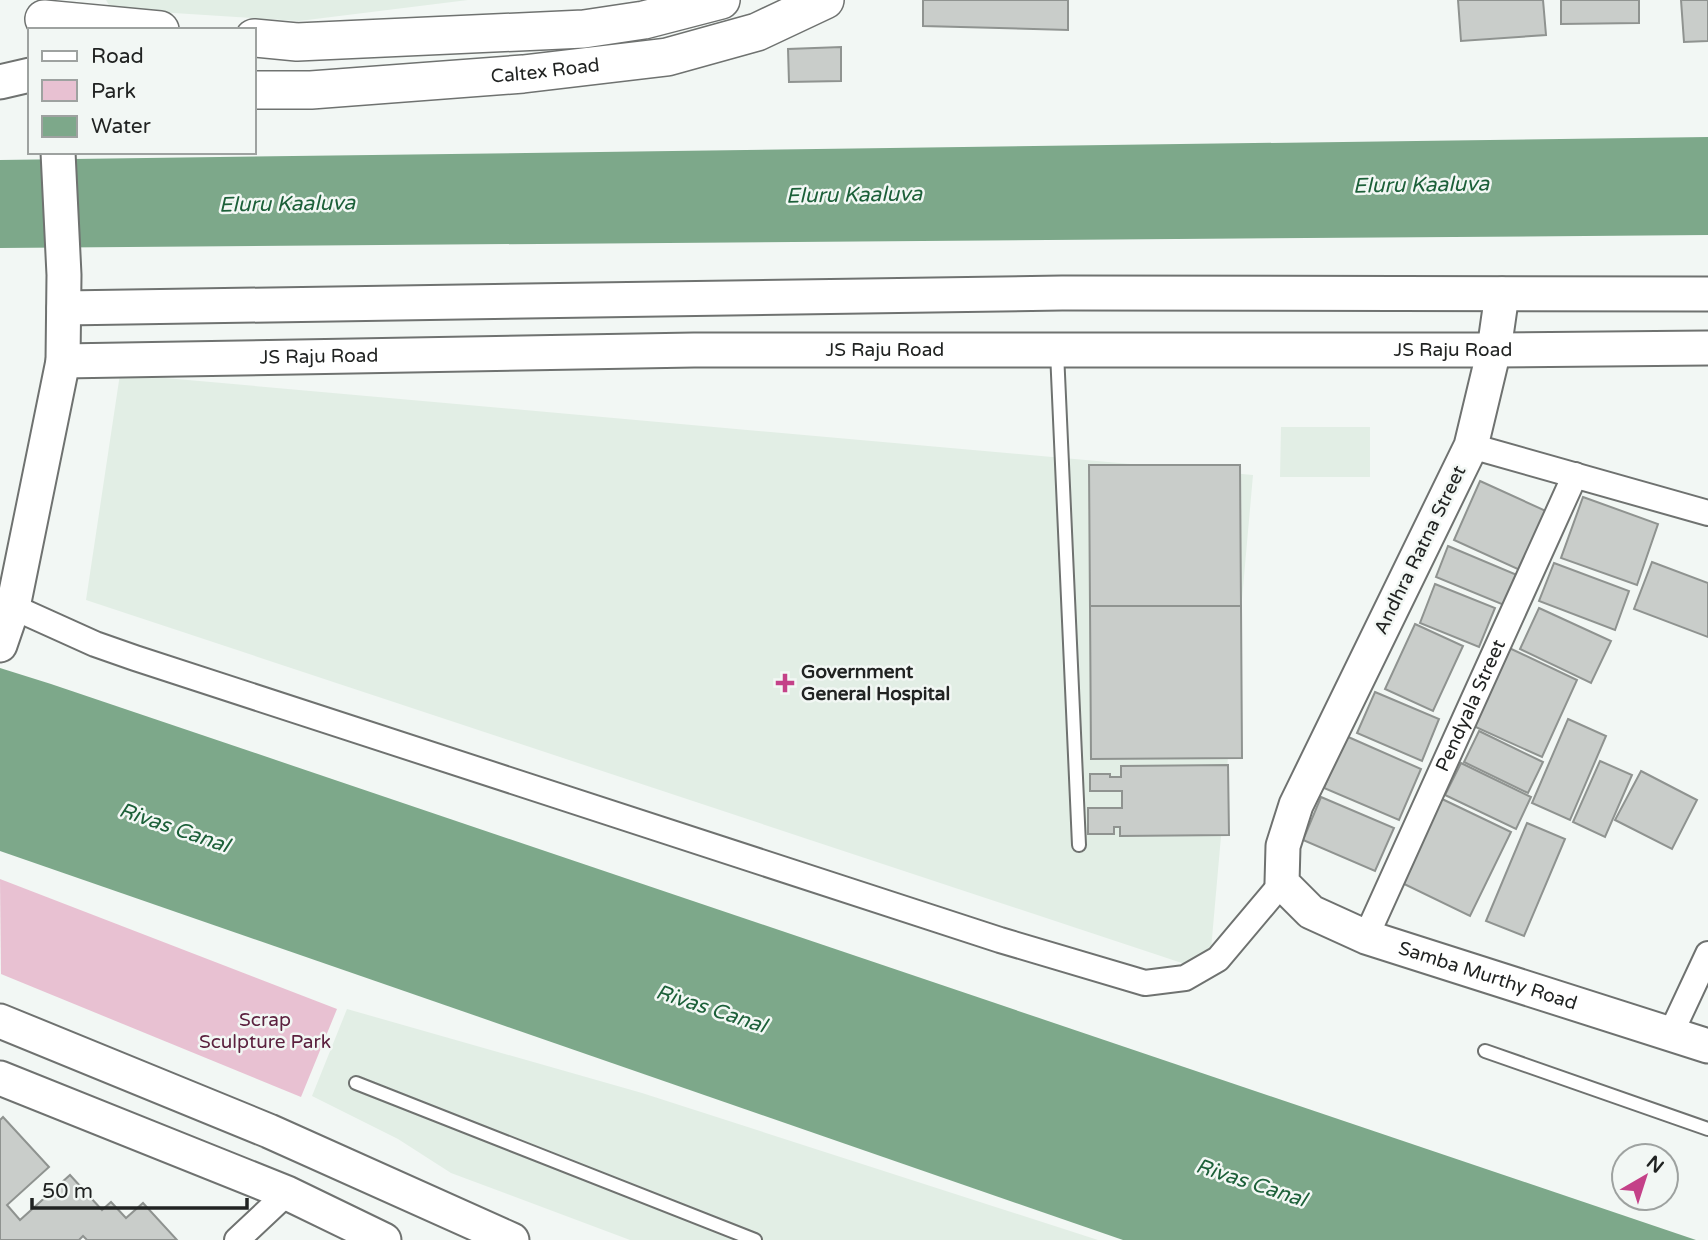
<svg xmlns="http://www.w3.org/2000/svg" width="1708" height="1240" viewBox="0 0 1708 1240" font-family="'Varela Round',sans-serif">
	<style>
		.built { fill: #e2eee5 }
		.green { fill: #e8c1d2 }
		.water { fill: #7da88a }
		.building { fill: #c9cdca; stroke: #8f9390; stroke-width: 2 }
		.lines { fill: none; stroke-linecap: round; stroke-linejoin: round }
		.lane-casing { stroke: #6f7270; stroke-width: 16 }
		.street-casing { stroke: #6f7270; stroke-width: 28 }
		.secondary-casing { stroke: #6f7270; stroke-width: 37 }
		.primary-casing { stroke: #6f7270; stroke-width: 40 }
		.lane { stroke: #fff; stroke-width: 12 }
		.street { stroke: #fff; stroke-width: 24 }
		.secondary { stroke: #fff; stroke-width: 33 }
		.primary { stroke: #fff; stroke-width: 37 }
		.poi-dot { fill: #c44188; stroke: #f2f7f4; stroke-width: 2.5 }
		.labels { text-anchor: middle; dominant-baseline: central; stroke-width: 5; stroke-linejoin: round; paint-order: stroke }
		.street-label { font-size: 19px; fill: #212322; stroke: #f2f7f4 }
		.poi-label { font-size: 19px; font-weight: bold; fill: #212322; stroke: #f2f7f4; text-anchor: start }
		.park-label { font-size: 19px; fill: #5c213f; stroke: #f2f7f4 }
		.water-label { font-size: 21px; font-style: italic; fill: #1c6039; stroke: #f2f7f4 }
	</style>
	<rect width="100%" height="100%" fill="#f2f7f4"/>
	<g class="built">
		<path d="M106,0H468L299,21L111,9Z"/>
		<path d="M120,374L1253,475L1209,972L86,600Z"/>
		<path d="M1281,427H1370V477H1280Z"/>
		<path d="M347,1009L642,1093L1098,1240H630L451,1173L398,1139L312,1096Z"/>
	</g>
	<path class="green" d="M0,879L337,1009L301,1097L1,974Z"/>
	<g class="water">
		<path d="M1708,137V235L0,248V160Z"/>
		<path d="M0,668L51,684L1696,1240H1123L0,851Z"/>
	</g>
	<g class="building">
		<path d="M923,0H1068V30L923,26Z"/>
		<path d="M1458,0H1543L1546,35L1461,41Z"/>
		<path d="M1561,0H1639V23L1561,24Z"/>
		<path d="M1681,0H1708V41L1684,42Z"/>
		<path d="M841,47V81L789,82L788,49Z"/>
		<path d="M1089,465H1240L1241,606H1090Z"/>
		<path d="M1480,481L1548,512L1522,571L1454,540Z"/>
		<path d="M1583,497L1658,524L1637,585L1561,558Z"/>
		<path d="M1448,546L1517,575L1504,605L1436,577Z"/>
		<path d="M1652,562L1708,583V637L1634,609Z"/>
		<path d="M1554,563L1629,591L1615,630L1539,601Z"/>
		<path d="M1435,584L1495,608L1479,647L1420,623Z"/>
		<path d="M1090,606H1241L1242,758L1091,759Z"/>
		<path d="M1539,608L1611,641L1591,683L1520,649Z"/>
		<path d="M1415,624L1463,646L1433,711L1385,689Z"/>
		<path d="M1505,646L1577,680L1542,757L1469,724Z"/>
		<path d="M1375,692L1439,719L1422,761L1357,733Z"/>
		<path d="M1568,719L1606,736L1570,820L1532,803Z"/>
		<path d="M1479,731L1543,762L1528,793L1464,762Z"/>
		<path d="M1346,736L1421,769L1399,820L1324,788Z"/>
		<path d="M1600,761L1632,775L1605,837L1573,822Z"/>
		<path d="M1461,763L1531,797L1516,829L1445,795Z"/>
		<path d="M1228,765L1229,835L1120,836V827H1114V834H1088V808H1122V791H1090V774H1110V777H1121V766Z"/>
		<path d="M1641,771L1697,800L1672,849L1615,820Z"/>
		<path d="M1321,797L1394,828L1375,871L1303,840Z"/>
		<path d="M1440,798L1511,832L1470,916L1400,882Z"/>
		<path d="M1527,823L1565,839L1524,936L1486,921Z"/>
		<path d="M3,1117L49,1167L7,1205L20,1220L70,1175L102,1210L111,1202L126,1218L143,1203L177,1240H87L83,1236L79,1240H0V1120Z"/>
	</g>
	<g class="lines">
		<g class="lane-casing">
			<g id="lane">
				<path d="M1057,352L1079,845"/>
				<path d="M1485,1051L1708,1129"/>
				<path d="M356,1083L755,1240"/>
			</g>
		</g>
		<g class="street-casing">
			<g id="street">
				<path d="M1471,446L1708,513"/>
				<path d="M13,607L95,644L135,658L1000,940L1145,983L1185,978L1218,959L1282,883"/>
				<path id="s1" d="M1366,937L1575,475"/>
				<path d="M1671,1033L1708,954"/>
				<path d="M237,1240L287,1193"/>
			</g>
		</g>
		<g class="secondary-casing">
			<g id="secondary">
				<path d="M0,82L30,75"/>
				<path id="s2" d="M1502,294L1494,350L1471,446L1296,805L1283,846L1282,883L1311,912L1366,937L1708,1046"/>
				<path d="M64,308L1062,293L1708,294"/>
				<path id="s3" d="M63,361L694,350H1494L1708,348"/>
				<path d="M0,645L13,607L63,361L64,275L58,152"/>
				<path d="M0,1021L269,1131L512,1240"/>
				<path d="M0,1078L287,1193L384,1240"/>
			</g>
		</g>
		<g class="primary-casing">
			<g id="primary">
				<path d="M44,19L160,30"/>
				<path d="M254,38L297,42L584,29L644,20L721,0"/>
				<path id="s4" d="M254,90H311L523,74L667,57L757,32L825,0"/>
			</g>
		</g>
		<use href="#lane" class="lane"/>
		<use href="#street" class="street"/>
		<use href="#secondary" class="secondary"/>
		<use href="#primary" class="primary"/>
	</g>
	<path class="poi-dot" d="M781.5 672.5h7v7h7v7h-7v7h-7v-7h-7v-7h7z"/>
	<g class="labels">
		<g class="street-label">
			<text stroke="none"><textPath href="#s4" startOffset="292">Caltex Road</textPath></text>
			<text stroke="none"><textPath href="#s3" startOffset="822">JS Raju Road</textPath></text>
			<text stroke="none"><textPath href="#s3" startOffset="1390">JS Raju Road</textPath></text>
			<text stroke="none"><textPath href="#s3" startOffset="256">JS Raju Road</textPath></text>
			<text transform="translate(1420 550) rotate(-64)">Andhra Ratna Street</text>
			<text stroke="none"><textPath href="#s1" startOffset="254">Pendyala Street</textPath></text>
			<text stroke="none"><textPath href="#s2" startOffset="864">Samba Murthy Road</textPath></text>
		</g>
		<g class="poi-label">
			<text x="801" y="672">Government<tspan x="801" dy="22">General Hospital</tspan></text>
		</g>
		<g class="park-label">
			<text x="265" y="1020">Scrap<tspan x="265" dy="22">Sculpture Park</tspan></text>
		</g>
		<g class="water-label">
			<text transform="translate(1421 185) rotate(-1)">Eluru Kaaluva</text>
			<text transform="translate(854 195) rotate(-1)">Eluru Kaaluva</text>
			<text transform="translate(287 204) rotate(-1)">Eluru Kaaluva</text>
			<text transform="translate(174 828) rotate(19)">Rivas Canal</text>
			<text transform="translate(711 1009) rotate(18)">Rivas Canal</text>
			<text transform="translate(1251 1183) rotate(18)">Rivas Canal</text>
		</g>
	</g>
	<rect x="28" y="28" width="228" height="126" fill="#f2f7f4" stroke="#9ea2a0" stroke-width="2"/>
	<rect x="42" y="51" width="35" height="10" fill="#ffffff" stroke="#9ea2a0" stroke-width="2"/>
	<text x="91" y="63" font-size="21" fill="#212322">Road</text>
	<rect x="42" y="80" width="35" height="21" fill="#e8c1d2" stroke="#9ea2a0" stroke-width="2"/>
	<text x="91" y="98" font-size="21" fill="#212322">Park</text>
	<rect x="42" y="116" width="35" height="21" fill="#7da88a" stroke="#9ea2a0" stroke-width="2"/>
	<text x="91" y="133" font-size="21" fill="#212322">Water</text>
	<g transform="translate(1645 1177) rotate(39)"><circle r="33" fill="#f2f7f4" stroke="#9ea2a0" stroke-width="2"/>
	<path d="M0-5L12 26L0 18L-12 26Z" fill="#c44188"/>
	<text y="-10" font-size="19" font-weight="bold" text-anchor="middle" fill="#212322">N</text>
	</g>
	<path d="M32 1198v10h215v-10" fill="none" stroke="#212322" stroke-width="3.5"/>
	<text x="42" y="1198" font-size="21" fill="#212322" stroke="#f2f7f4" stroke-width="5" paint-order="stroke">50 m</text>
</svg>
